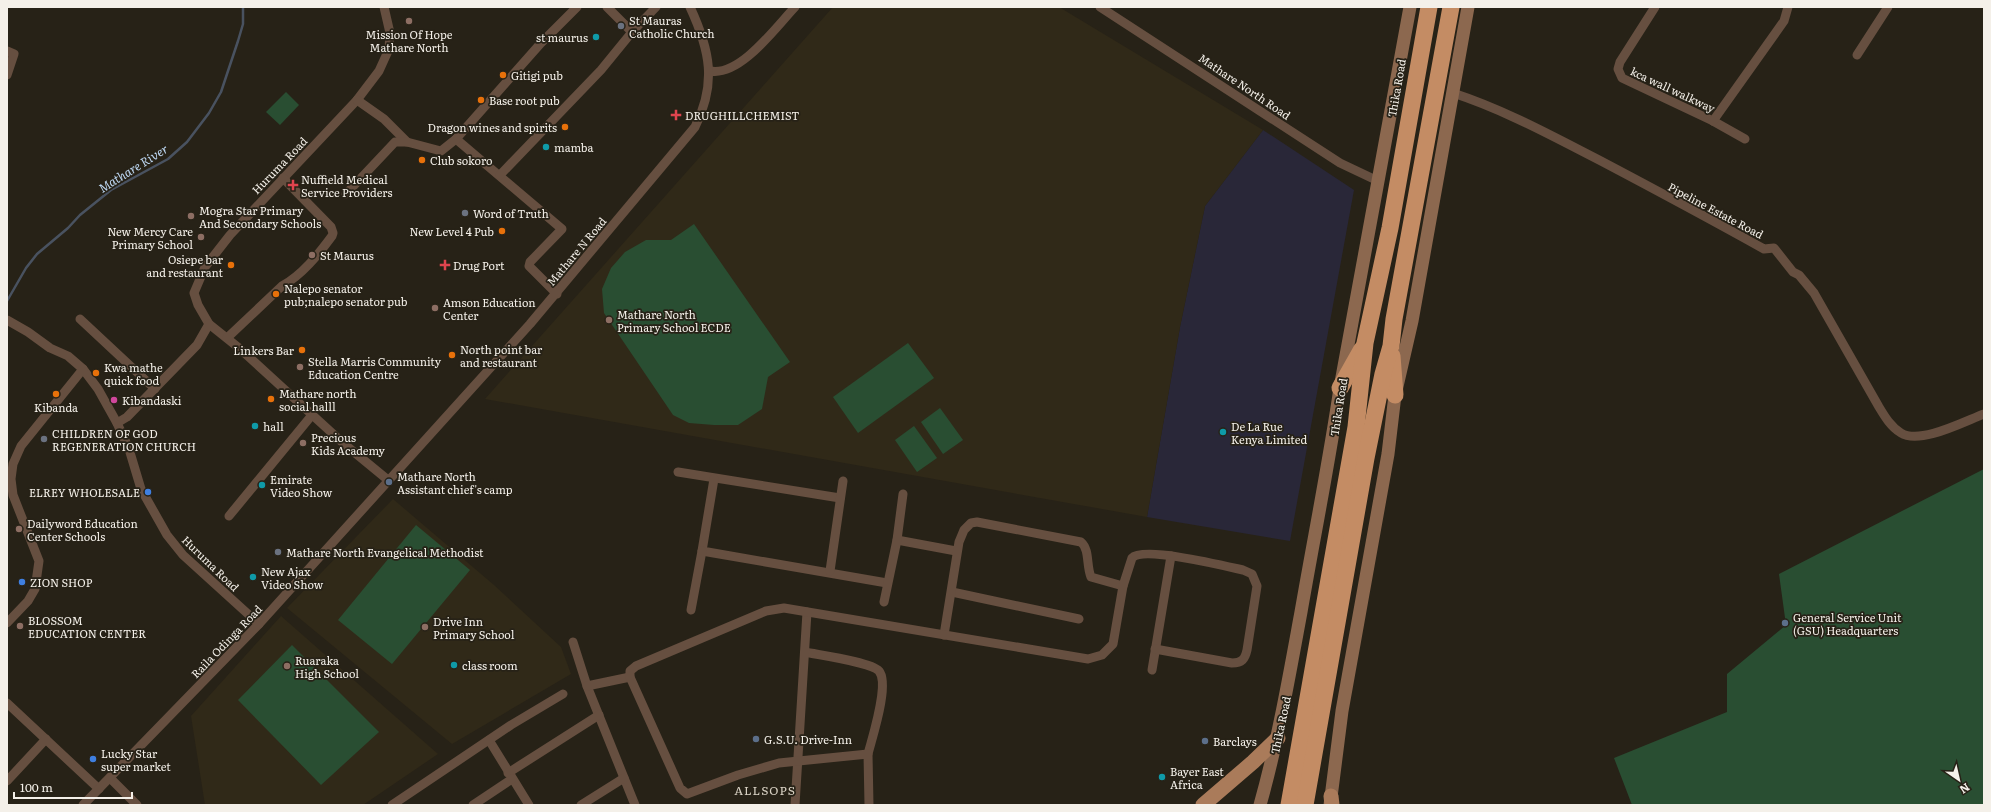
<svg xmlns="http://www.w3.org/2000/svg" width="1991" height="812" viewBox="0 0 1991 812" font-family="Literata,serif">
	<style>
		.industrial { fill: #292738 }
		.education { fill: #302918 }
		.green { fill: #294e32 }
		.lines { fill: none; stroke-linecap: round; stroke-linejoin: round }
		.stream { stroke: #495260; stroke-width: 2.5 }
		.street { stroke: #664f40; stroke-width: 9 }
		.secondary { stroke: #8c684f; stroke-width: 13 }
		.primary { stroke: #aa7b5a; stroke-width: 15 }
		.highway { stroke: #c48c64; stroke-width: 17 }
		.education-dot { fill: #8d6e63; stroke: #272217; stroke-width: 1.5 }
		.worship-dot { fill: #6b7280; stroke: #272217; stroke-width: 1.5 }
		.culture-dot { fill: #0f9aa8; stroke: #272217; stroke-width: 1.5 }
		.food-dot { fill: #e8710a; stroke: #272217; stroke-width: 1.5 }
		.health-dot { fill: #e0444e; stroke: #272217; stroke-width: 1.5 }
		.hotel-dot { fill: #d1479c; stroke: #272217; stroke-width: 1.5 }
		.service-dot { fill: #5c6f8a; stroke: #272217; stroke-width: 1.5 }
		.shop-dot { fill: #3f7fe0; stroke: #272217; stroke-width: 1.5 }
		.labels { text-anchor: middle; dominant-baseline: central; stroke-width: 3.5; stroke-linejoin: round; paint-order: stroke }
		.poi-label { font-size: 11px; fill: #f4f0e9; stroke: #272217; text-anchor: start }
		.street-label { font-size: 11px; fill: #f4f0e9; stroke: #272217 }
		.water-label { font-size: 12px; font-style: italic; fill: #bed8f3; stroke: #272217 }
		.neighbourhood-label { font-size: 12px; letter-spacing: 1px; fill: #d9d2c4; stroke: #272217 }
	</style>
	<rect width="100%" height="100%" fill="#272217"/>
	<path class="industrial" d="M1263,130L1354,190L1290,541L1147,517L1180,327L1205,206Z"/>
	<g class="education">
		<path d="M833,7H1059L1263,130L1205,206L1180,327L1147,517L485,399Z"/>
		<path d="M393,499L494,585L561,647L571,674L452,744L287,608Z"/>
		<path d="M281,616L438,754L363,805H205L191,716Z"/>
	</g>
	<g class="green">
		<path d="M286,92L299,105L280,125L266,112Z"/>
		<path d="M694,224L790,362L768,377L762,409L738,425H714L689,423L673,415L604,313L602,289L611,268L625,252L646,240H671Z"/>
		<path d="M908,343L934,378L858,433L833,397Z"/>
		<path d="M940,408L963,440L943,454L921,422Z"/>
		<path d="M914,426L937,458L917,472L895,440Z"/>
		<path d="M1984,469V805H1632L1614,758L1727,712V674L1786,625L1779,574Z"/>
		<path d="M416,525L470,570L392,664L338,620Z"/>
		<path d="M292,645L379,732L321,785L238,700Z"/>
	</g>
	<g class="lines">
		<path class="stream" d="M7,301L26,268L37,254L68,228L80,215L111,190L168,159L187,142L209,113L221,92L238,41L243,24V7"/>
		<g class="street">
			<path d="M384,7L390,33L389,49L379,71L357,100L230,235L205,267L194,293L198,305L209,324L239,348L343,443L388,480"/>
			<path d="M607,7L632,32"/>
			<path d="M1100,7L1340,163L1378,181"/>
			<path d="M1655,7L1620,62L1618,69L1622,78L1713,121L1745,139"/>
			<path d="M7,51L14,54L7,75"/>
			<path d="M1857,55L1888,7"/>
			<path d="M710,71C740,77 776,27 795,7"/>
			<path d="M1453,93C1505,110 1552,136 1601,161C1656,190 1710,219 1764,249L1774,248L1793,272L1799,275L1814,293L1879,407C1885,417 1891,427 1901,433C1920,445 1965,421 1984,414"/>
			<path d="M357,100L384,119L407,142"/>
			<path d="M1713,121L1784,21L1788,7"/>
			<path d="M456,139L562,229L530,262L529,266L557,294"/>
			<path d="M500,175L601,70L632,32L656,7"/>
			<path d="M346,194L395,142H407L441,151L456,139L541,43L577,7"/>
			<path d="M80,319L155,389"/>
			<path d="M7,320L28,332L50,348L68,356L83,369L98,389L117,423L129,449L141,489L167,535L183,555L259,624"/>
			<path d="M227,338L282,286C302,275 318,255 332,236L333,233L331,227L283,178"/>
			<path d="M117,423L127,417L197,345L209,324"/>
			<path d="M678,472L840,498"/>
			<path d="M714,479L702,551L887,583"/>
			<path d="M229,516L312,415"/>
			<path d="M897,540L956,551"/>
			<path d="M830,571L843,481"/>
			<path d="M952,592L1079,619"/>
			<path d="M884,602L897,540L903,494"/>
			<path d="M691,610L702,551"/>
			<path d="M7,623L28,601L35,589L39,561L13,495L11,479L13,464L21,446L83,369"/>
			<path d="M944,635L959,542L964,530L971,523L977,522L1081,542C1090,550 1086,565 1091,577L1123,586"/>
			<path d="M573,642L587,686L635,805"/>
			<path d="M805,652C819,655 871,662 879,671C890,684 872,738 868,754"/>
			<path d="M1152,670L1171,556"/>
			<path d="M587,686L630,677"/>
			<path d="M7,703L99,789"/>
			<path d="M489,740L529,805"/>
			<path d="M508,773L599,715"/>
			<path d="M110,778L137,805"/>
			<path d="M7,781L46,739"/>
			<path d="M83,805L259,624L530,324L695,127C717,83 710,50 690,7"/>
			<path d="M392,805L511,725L563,694"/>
			<path d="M473,805L512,779"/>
			<path d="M581,805L624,778"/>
			<path d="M795,805L807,612"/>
			<path d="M869,805L868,754L779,763L738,775L687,794L680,788L630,677V671L636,666L766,611L784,608L1088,659L1102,655L1113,644L1123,586L1132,558C1143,546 1225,566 1243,570L1252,574L1257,586L1247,650C1245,659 1242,663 1232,663L1155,649"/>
		</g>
		<g class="secondary">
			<path d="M1260,805C1278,741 1289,677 1301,612C1314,537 1329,463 1340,388L1410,7"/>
			<path d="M1330,805L1342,711L1388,454L1395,395L1412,321L1468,7"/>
		</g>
		<g class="primary">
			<path d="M1331,796L1332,805"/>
			<path d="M1203,805L1253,762L1278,738"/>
		</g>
		<g class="highway">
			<path d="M1392,356L1395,395"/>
			<path d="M1340,388L1362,349"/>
			<path d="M1289,805L1356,427L1365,343L1390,228L1429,7"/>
			<path d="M1305,805L1366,458L1383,374L1391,346L1394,319L1451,7"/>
		</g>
	</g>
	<g class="education-dot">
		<circle cx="409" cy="21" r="4"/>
		<circle cx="191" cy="216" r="4"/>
		<circle cx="201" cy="237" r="4"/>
		<circle cx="312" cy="255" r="4"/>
		<circle cx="435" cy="308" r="4"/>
		<circle cx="609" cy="320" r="4"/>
		<circle cx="300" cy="367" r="4"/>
		<circle cx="303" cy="443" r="4"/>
		<circle cx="19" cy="529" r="4"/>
		<circle cx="20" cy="626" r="4"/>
		<circle cx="425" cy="627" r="4"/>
		<circle cx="287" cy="666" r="4"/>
	</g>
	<g class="worship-dot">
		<circle cx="621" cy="26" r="4"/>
		<circle cx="465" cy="213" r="4"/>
		<circle cx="44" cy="439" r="4"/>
		<circle cx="278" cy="552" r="4"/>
	</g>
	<g class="culture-dot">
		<circle cx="596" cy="37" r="4"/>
		<circle cx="546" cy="147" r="4"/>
		<circle cx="255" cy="426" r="4"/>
		<circle cx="1223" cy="432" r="4"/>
		<circle cx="262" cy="485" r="4"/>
		<circle cx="253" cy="577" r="4"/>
		<circle cx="454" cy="665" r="4"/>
		<circle cx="1162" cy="777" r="4"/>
	</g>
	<g class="food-dot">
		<circle cx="503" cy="75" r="4"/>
		<circle cx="481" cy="100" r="4"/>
		<circle cx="565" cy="127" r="4"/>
		<circle cx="422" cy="160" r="4"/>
		<circle cx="502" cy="231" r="4"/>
		<circle cx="231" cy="265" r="4"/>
		<circle cx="276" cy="294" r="4"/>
		<circle cx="302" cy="350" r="4"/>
		<circle cx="452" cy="355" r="4"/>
		<circle cx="96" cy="373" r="4"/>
		<circle cx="56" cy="394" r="4"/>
		<circle cx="271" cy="399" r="4"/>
	</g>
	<g class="health-dot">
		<path d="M674 109h4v4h4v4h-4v4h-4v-4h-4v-4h4z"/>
		<path d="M291 179h4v4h4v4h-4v4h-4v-4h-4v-4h4z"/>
		<path d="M443 259h4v4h4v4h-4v4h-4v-4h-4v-4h4z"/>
	</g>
	<circle class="hotel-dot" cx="114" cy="400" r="4"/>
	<g class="service-dot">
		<circle cx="389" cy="482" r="4"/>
		<circle cx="1785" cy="623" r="4"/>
		<circle cx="756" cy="739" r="4"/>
		<circle cx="1205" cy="741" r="4"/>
	</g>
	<g class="shop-dot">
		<circle cx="148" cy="492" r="4"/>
		<circle cx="22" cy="582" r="4"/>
		<circle cx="93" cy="759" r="4"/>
	</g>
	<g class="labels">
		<g class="poi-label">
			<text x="629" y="20">St Mauras<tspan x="629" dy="13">Catholic Church</tspan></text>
			<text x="409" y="34" text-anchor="middle">Mission Of Hope<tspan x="409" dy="13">Mathare North</tspan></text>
			<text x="588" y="37" text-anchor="end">st maurus</text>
			<text x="511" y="75">Gitigi pub</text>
			<text x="489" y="100">Base root pub</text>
			<text x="685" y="115">DRUGHILLCHEMIST</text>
			<text x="557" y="127" text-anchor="end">Dragon wines and spirits</text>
			<text x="554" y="147">mamba</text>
			<text x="430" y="160">Club sokoro</text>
			<text x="301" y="179">Nuffield Medical<tspan x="301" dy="13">Service Providers</tspan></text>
			<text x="199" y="210">Mogra Star Primary<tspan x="199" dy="13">And Secondary Schools</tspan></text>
			<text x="473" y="213">Word of Truth</text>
			<text x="193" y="231" text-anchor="end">New Mercy Care<tspan x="193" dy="13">Primary School</tspan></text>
			<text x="494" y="231" text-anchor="end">New Level 4 Pub</text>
			<text x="320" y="255">St Maurus</text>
			<text x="223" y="259" text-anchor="end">Osiepe bar<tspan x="223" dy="13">and restaurant</tspan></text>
			<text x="453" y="265">Drug Port</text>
			<text x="284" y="288">Nalepo senator<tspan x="284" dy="13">pub;nalepo senator pub</tspan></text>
			<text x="443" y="302">Amson Education<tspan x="443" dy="13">Center</tspan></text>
			<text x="617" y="314">Mathare North<tspan x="617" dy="13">Primary School ECDE</tspan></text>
			<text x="460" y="349">North point bar<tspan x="460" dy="13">and restaurant</tspan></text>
			<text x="294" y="350" text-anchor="end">Linkers Bar</text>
			<text x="308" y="361">Stella Marris Community<tspan x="308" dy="13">Education Centre</tspan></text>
			<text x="104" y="367">Kwa mathe<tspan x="104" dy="13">quick food</tspan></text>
			<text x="279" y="393">Mathare north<tspan x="279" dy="13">social halll</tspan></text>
			<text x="122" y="400">Kibandaski</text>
			<text x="56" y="407" text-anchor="middle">Kibanda</text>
			<text x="263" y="426">hall</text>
			<text x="1231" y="426">De La Rue<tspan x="1231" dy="13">Kenya Limited</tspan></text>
			<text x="52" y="433">CHILDREN OF GOD<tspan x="52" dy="13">REGENERATION CHURCH</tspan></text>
			<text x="311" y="437">Precious<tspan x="311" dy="13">Kids Academy</tspan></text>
			<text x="397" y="476">Mathare North<tspan x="397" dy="13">Assistant chief's camp</tspan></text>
			<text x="270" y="479">Emirate<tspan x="270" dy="13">Video Show</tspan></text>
			<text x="140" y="492" text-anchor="end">ELREY WHOLESALE</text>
			<text x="27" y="523">Dailyword Education<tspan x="27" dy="13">Center Schools</tspan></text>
			<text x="286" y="552">Mathare North Evangelical Methodist</text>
			<text x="261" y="571">New Ajax<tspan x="261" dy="13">Video Show</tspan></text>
			<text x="30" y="582">ZION SHOP</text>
			<text x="1793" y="617">General Service Unit<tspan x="1793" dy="13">(GSU) Headquarters</tspan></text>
			<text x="28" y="620">BLOSSOM<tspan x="28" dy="13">EDUCATION CENTER</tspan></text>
			<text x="433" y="621">Drive Inn<tspan x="433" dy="13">Primary School</tspan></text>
			<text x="295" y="660">Ruaraka<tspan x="295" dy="13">High School</tspan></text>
			<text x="462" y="665">class room</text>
			<text x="764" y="739">G.S.U. Drive-Inn</text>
			<text x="1213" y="741">Barclays</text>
			<text x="101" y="753">Lucky Star<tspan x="101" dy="13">super market</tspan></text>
			<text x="1170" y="771">Bayer East<tspan x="1170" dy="13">Africa</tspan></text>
		</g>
		<g class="street-label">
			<text transform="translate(1245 86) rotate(34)">Mathare North Road</text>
			<text transform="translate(1396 88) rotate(-80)">Thika Road</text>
			<text transform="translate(1673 89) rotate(25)">kca wall walkway</text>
			<text transform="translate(279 165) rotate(-46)">Huruma Road</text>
			<text transform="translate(1716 210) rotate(28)">Pipeline Estate Road</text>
			<text transform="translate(576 251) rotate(-50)">Mathare N Road</text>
			<text transform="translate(1338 407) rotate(-81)">Thika Road</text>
			<text transform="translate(211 563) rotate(44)">Huruma Road</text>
			<text transform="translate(226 641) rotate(-46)">Raila Odinga Road</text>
			<text transform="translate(1280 725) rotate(-78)">Thika Road</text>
		</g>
		<g class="water-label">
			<text transform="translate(133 168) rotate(-32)">Mathare River</text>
		</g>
		<g class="neighbourhood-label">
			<text x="765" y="790">ALLSOPS</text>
		</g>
	</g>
	<rect width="1991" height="812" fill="none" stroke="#f4f0e9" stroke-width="16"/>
	<g transform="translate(1959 780) rotate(146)" stroke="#272217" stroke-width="3" paint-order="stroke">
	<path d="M0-3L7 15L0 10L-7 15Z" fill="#f4f0e9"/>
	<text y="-6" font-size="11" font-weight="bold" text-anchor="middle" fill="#f4f0e9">N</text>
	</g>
	<path d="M14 792v6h118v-6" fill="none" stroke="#f4f0e9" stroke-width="2"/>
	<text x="20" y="792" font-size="12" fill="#f4f0e9" stroke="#272217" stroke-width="3" paint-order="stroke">100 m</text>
</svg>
